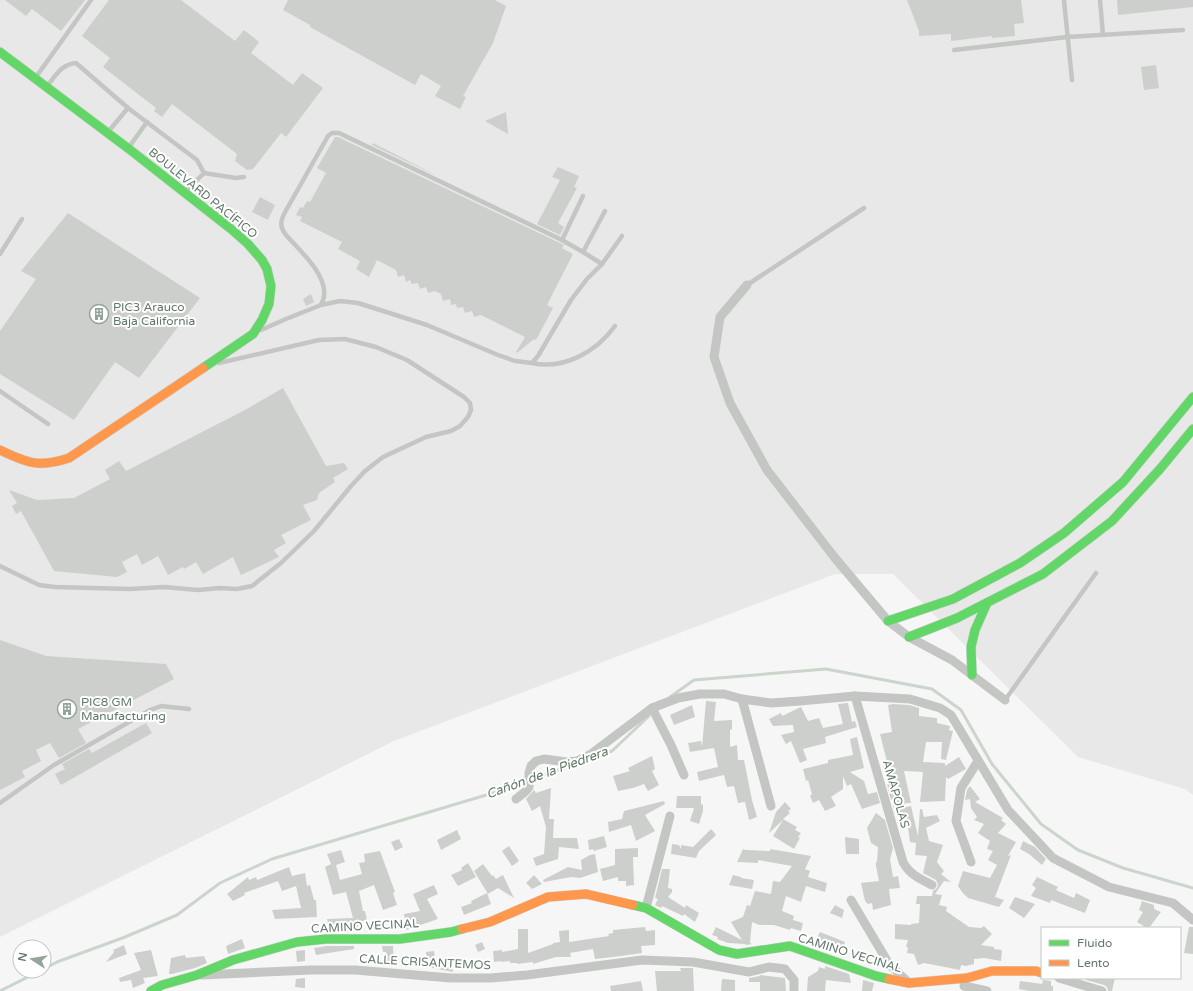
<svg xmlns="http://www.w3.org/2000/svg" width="1193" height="991" viewBox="0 0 1193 991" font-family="'Varela Round',sans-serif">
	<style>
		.built { fill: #e7e8e7 }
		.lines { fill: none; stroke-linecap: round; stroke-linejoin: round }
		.stream { stroke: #cbd5cc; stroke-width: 3 }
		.building { fill: #cdcfcd }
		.fast-casing { stroke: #d0d2d0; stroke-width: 10 }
		.slow-casing { stroke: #d0d2d0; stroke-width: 10 }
		.lane { stroke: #c4c6c4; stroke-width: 4.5 }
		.street { stroke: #c4c6c4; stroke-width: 9 }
		.fast { stroke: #63d668; stroke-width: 9 }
		.slow { stroke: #ff974d; stroke-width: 9 }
		.labels { text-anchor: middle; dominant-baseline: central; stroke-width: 4; stroke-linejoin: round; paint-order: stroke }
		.street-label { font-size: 12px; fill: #607867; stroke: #fff }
		.poi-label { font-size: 12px; fill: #607867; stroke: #fff; text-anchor: start }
		.water-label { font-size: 13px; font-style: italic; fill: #5f7864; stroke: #fff }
	</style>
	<rect width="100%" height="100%" fill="#f6f6f6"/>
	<path class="built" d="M0,0H1193V795L1185,789L1078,757L893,574H835L394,741L0,937Z"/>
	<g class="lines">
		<g class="stream">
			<path d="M670,697L694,680L826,669L932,689L961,710L992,764L1041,824L1078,850L1123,868L1193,888"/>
			<path d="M592,758L612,751L649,716"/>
			<path d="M44,969L57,962L125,937L177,915L220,883L272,859L493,793L570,766"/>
			<path d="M0,991L40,971"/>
		</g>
	</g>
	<g class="building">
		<path d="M5,0H85L61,31L32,9L26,16Z"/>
		<path d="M109,0H181L235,41L244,30L259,42L251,53L293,85L302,73L323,88L286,137L281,133L253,169L247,170L235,161L237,154L172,104L162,117L154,111L156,108L103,67L110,58L82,36Z"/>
		<path d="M288,0H495L506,6L493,43L463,96L466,97L460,109L435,96L441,86L421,74L415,85L310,27V25L283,10Z"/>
		<path d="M907,0H1021L1024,23L1014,24L1015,36L992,38V36L951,41V34L919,36V31Z"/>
		<path d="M1117,0H1193V7L1118,15Z"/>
		<path d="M1156,65L1159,88L1144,90L1141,67Z"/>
		<path d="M506,112L508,134L485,121Z"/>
		<path d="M335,137H338L560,243L564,245L562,248L573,254L547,305L553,308L536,340L534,339L517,353L516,352L525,337L481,315L474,317L472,311L465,313L463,307L457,308L456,304L451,305L450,299L443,301L441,294L435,291L428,293L426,287L420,289L418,283L412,284L410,280L406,282L404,275L398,277L396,270L377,260L369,277L356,269L360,261L338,249L342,242L300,221L302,217L296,215L300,207L303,208L307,201L310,202L326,173L317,168Z"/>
		<path d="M373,143L420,167L435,175L372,145Z"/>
		<path d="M558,167L579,176L574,187L577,188L558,223L564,227L560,235L537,224L560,180L552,177Z"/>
		<path d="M260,197L275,205L268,220L252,212Z"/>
		<path d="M68,213L200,298L139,378L115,362L74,420L0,374V331L36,279L21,271Z"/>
		<path d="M311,294L314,302L306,306L303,299Z"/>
		<path d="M283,388L326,466L344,463L348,469L333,478L335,482L319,493L317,500L303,505L311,520L281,535L286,543L274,550L279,557L241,575L233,557L203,574L196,562L184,569L183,567L168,575L158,556L142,565L137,554L122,562L127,572L117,577L54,571L21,511L16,514L12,506L17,503L9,490L37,500L74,498L110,479L105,470L119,461L126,471L245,410Z"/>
		<path d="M0,640L46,656L166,664L174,679L78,729L86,743L59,758L50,743L36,750L41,761L22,771L25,777L0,790Z"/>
		<path d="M706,701L716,702L714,721L732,720V729L730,730V747L737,745L738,760H744L752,800L757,817L749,820L745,802L738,803L734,786L727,787L724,775L699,781L697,772L718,767L714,748L690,752L688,743L701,741L702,747Z"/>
		<path d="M848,703L852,722L855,721L857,727L825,737L826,743L803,749L807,760L800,763L791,741L786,744L781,735L794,732L793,725L773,726L769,719L781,713L782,716L801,707L808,721L819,718L823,728L843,724L838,704Z"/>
		<path d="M893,704L909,705L919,708V716L937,718V723L950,726L949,730L953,731L946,760L941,759L942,742H926L923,762L945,763V766L959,757L966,769L948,779L946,777L945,801L920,802L923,772L904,771L911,803H905L906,807L911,806L918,836L920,809H922L924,817L937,815L940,821L926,828L929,841L943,845L937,862L944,871L941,874L951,882L944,881L935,894L942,895L939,905L947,907L946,911L969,927L981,928L984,926L992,934L981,945L994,947V949L1002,950L1001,961L984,958L974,959V964L966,966L961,965L960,970L924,963L918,965L914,954L907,953L908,947H906L908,940L895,939V924L911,925V924L919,923L920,904H916L917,896H932L933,891L937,888L938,885L936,880L923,873L927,856L915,855L916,843L910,842L906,813L895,814L892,799L891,800L888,789L886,775L890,774L880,734L892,732L888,705Z"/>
		<path d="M692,705L695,717L674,725L670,715Z"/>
		<path d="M146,723L152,733L61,785L55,774L65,769L62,764L89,749L92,753Z"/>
		<path d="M857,737L864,768L850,772L864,781L868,794L877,792L880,803L862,809L851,784L847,786L843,776V789L831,797L836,806L825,811L819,800L813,803L810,796L812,794L808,780L806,781L803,769L828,763V760L853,755L850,739Z"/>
		<path d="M652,756L655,769L652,771L659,785L648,791L644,784L633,788L618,791L613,776L630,771L628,768Z"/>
		<path d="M970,786L980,799L975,802L1003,818L1001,820L1006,824L998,833L1016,842L1008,856L1011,855L995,897L1004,900L999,907L968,898L962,892L958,886L963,871L990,878L997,865L988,860L993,851L987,849L990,841L978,833L984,824L974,820L977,817L971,808L970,799L965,800L967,790Z"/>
		<path d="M551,788L549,819H554L553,838H577L579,849L559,847L558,859L536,866L533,858L544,854L546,827L540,806L532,811L526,799L534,790L536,793Z"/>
		<path d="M677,796H701V805L703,804V811L699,824L690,821L694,808H676Z"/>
		<path d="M664,801L665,804L645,815L655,831L636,841L631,825L609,832L608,822L622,819L624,811Z"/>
		<path d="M785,802L791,809L788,811L790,813L783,819L797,827L795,830L801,833L798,837L800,838L794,849L773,836L783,820L769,833L776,812Z"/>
		<path d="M876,813L885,820L893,848L890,859L893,877L898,876L900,888L889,889L891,905L873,910L872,903L868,904L865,901L861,883L879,881L876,866V862H877L878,847L871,843L867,828Z"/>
		<path d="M711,829L716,835L699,851L696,858L671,854L672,844L679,845L681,849V845L693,847Z"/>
		<path d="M457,830L461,839L441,850L437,840Z"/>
		<path d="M604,836L607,847L594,851L593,849L589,850L588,840Z"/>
		<path d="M845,837L859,839V854H846Z"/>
		<path d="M399,839L403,847L395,851L391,842Z"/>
		<path d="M1023,841L1035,847L1046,859L1042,865L1029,854L1020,849Z"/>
		<path d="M509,846L519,861L512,866L502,851Z"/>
		<path d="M638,848V857H633L634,885L626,886V881H618V877L603,881L600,869L615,865V849Z"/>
		<path d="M743,849L746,850L770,851V849L811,856L805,869L810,871L808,877L827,883L825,892L806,886L801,902L786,896L782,911L794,916L793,920L803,923L801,931L791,928L790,930L774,925H759L752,922L750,943L752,944L746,945L745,944L728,943L717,939L718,937L712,935L716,927L742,940L731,922L743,917L747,905L750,906L755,891L771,894L773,881L780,882L792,866L758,860V863L737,862Z"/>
		<path d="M341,850L345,862L336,865L340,880L362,874L359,863L365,862L364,854L380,851L395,892L393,893L397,905L383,910L374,885L359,891L363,911H365L367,920L358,922V928L352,929V932H330L327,919L353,918L346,892L333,895L325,867L331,864L327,854Z"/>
		<path d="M595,854L598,872L580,878L571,877L544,882L543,880L568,867L582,870L581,860L590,855Z"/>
		<path d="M468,863L476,877L458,886L451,875L462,870L461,868Z"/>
		<path d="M483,864L492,876L493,875L496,879L503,875L514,898L498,888L488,894L474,871Z"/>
		<path d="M289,867L292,876L305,873L307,886L310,885L314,900H316L317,917L275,919L272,910L301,908L296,886L282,891L278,881L244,893L245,895L233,901L227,894L248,877L249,880L256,877L257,880Z"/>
		<path d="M662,869H670L668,888L672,889V892L668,897L685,908L686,905L699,913L695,922L684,914L683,916L662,906L661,908L655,905L658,899L655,898Z"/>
		<path d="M534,875L542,884L532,889L526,883Z"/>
		<path d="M733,875L741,877V878L754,880L752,889L729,885Z"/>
		<path d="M1037,877L1058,887L1056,890L1074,898L1076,893L1090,900L1085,913L1051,900L1050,903L1031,896L1036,888L1032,885Z"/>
		<path d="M434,885L438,894L427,899L438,919L406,930L403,921L405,920L404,914L420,911L413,894Z"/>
		<path d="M487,893L491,904L464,915L461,907L472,903L471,901Z"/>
		<path d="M1015,897L1035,904L1024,918L1009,908Z"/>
		<path d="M1142,901L1154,905V909L1161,912L1149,928H1147L1137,922L1143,912L1139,910Z"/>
		<path d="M835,905L844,910L842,918L830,913Z"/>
		<path d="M645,927L646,931L655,930V945L641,946L642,953L621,956L595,959L593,949L570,953L571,957H556L533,964V962L517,964V963H510V961L501,962V961L494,962L493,951L502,950V952L518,949V929H528V953L553,944V943L560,942L559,931L569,930V942L609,936L608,934L613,933V930Z"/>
		<path d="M1189,927H1193V954L1184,953Z"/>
		<path d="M820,932L845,942L843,949L816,940Z"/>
		<path d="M242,939L245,948L228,954L226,946Z"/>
		<path d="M482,942L485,949L478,952L475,945Z"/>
		<path d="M124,945L127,954L106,962L114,952L113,950Z"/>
		<path d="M326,946H354V949L316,955L314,948Z"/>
		<path d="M382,946H393L394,964L388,965L386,952H383Z"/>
		<path d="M151,950L158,976L143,978L145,983L133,988L131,980L120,982L119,978L141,970L134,953Z"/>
		<path d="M305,950V961L297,962L296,951Z"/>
		<path d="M434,951L435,960L427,961L426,952Z"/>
		<path d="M185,955L186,958L204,956L207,963L195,968L172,974H169L171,958Z"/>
		<path d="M451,961L453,972L423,966V965Z"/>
		<path d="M825,966L849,974L851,983L826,980L825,991H807L808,977L818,971L819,967L825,969Z"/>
		<path d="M680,968H693L694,991H657L655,971H681Z"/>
		<path d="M760,975L785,978L786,991H760V982H749V978L760,976V978Z"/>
		<path d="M305,978V988L295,987L296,979Z"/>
		<path d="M1086,978H1115L1112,991H1108L1107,987L1104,985L1086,980Z"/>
		<path d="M722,979L735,980V991H721Z"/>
		<path d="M863,980L874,983L872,991H862Z"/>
		<path d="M1043,980L1051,981V986H1053V991H1029L1019,989L1020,981L1042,984Z"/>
		<path d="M641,981L643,991H611L610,986Z"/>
	</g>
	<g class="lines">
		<g class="fast-casing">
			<g id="fast">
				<path d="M0,52L129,149L231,229L248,244L262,260L267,269L271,286L269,304L262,320L253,334L203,368"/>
				<path d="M888,621L953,599L1020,563L1064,533L1123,482L1193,397"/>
				<path d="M909,637L957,618L1043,574L1112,521L1160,469L1193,429"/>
				<path d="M972,675L971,647L975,630L987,603"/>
				<path d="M633,905L646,908L719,950L737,954L790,946L876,976L889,979"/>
				<path d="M151,991L162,985L197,975L233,960L297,942L326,939H400L451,932L462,929"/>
			</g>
		</g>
		<g class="slow-casing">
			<g id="slow">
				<path d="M0,450C27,463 39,468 69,458L203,368"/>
				<path d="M462,929L490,922L548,897L586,894L633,905"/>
				<path d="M889,979L909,983L967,978L992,971H1036L1042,973"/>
			</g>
		</g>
		<g class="lane">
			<path d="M1064,0L1072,80"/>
			<path d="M1100,0L1103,35"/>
			<path d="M954,50L1067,37L1183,30"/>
			<path d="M36,77L91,0"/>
			<path d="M47,86C56,75 62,64 76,63L128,108L197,160L204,173L186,191"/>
			<path d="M108,132L128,108"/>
			<path d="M129,147L147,122"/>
			<path d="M204,173L236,178L244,177"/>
			<path d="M562,240L583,196"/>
			<path d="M0,254L22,219"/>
			<path d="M602,264L583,252L605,211"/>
			<path d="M747,285L864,208"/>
			<path d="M321,305C322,302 324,299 324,296C327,274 299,250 286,235C280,227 280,222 284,214L328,136L332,133H339L562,240L583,252"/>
			<path d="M261,330L286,319L321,305L340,301L358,303L427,325L498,355L515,361L532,363L538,356L571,300L587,279L602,264L622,236"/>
			<path d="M532,363C564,370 596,352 615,326"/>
			<path d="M0,391L48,424"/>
			<path d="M0,566L39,585L55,587L130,589L164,587L198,590L220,588L237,589L252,586L281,563L314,531L351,486L365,471L383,457L426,437L451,431L460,426L468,417L471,410L470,403L464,397L407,360L376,347L345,339L319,340L219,363"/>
			<path d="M1005,700L1096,573"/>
			<path d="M0,803L54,765L150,710L161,706L189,709"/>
		</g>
		<g class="street">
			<path d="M747,285L720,317L714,357L730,403L767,470L835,558L888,621L909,637L952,660L1005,700"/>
			<path d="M855,696L903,862C909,874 920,879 932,885"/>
			<path d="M742,699L771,806"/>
			<path d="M652,708L671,745L684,775"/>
			<path d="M516,799L526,791L529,787V773L531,766L536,761L544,759L567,762L577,761L591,754L652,708L678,698L700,694H724L742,699L771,703L800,701L855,696L910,699L940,708L951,715L1008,810L1053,858L1109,887L1173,903L1193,920"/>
			<path d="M971,862L956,821L961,788L978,761"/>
			<path d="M851,900L889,964L909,983"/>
			<path d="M646,908L670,816"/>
			<path d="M202,975L311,970H355L451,978H490L527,975L642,960L693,962L749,972L769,967L785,969L794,980V991"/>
			<path d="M1059,978L1102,991"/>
			<path d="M964,986L987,991"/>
		</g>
		<use href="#fast" class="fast"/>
		<use href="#slow" class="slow"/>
	</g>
	<defs>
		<g id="building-ring" transform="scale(1)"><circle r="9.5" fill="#fff" stroke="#94a499" stroke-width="1.5"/><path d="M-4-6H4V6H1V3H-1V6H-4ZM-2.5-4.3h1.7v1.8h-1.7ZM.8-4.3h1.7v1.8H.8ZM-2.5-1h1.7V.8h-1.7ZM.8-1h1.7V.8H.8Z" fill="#94a499"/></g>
	</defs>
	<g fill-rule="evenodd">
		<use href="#building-ring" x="99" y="314"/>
		<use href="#building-ring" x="67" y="709"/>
	</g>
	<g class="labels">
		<g class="street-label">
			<text transform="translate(203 193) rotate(39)">BOULEVARD PACÍFICO</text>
			<text transform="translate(896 794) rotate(74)">AMAPOLAS</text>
			<text transform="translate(365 926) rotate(-3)">CAMINO VECINAL</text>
			<text transform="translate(850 953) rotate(17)">CAMINO VECINAL</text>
			<text transform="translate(425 962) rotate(3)">CALLE CRISANTEMOS</text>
		</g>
		<g class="poi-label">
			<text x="113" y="307">PIC3 Arauco<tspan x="113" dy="14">Baja California</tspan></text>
			<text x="81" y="702">PIC8 GM<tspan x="81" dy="14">Manufacturing</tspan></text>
		</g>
		<g class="water-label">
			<text transform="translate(547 773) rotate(-20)">Cañón de la Piedrera</text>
		</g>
	</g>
	<rect x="1041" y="927" width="140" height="52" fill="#ffffff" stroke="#bfc9c2"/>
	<rect x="1049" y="940" width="20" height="6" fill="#63d668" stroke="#bfc9c2"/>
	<text x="1077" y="947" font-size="12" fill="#607867">Fluido</text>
	<rect x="1049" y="960" width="20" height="6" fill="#ff974d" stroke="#bfc9c2"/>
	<text x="1077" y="967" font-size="12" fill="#607867">Lento</text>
	<g transform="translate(32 959) rotate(282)"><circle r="19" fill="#ffffff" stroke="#bfc9c2"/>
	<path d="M0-3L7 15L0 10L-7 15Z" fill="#94a499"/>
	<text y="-6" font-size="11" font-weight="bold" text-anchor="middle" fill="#607867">N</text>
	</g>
</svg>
